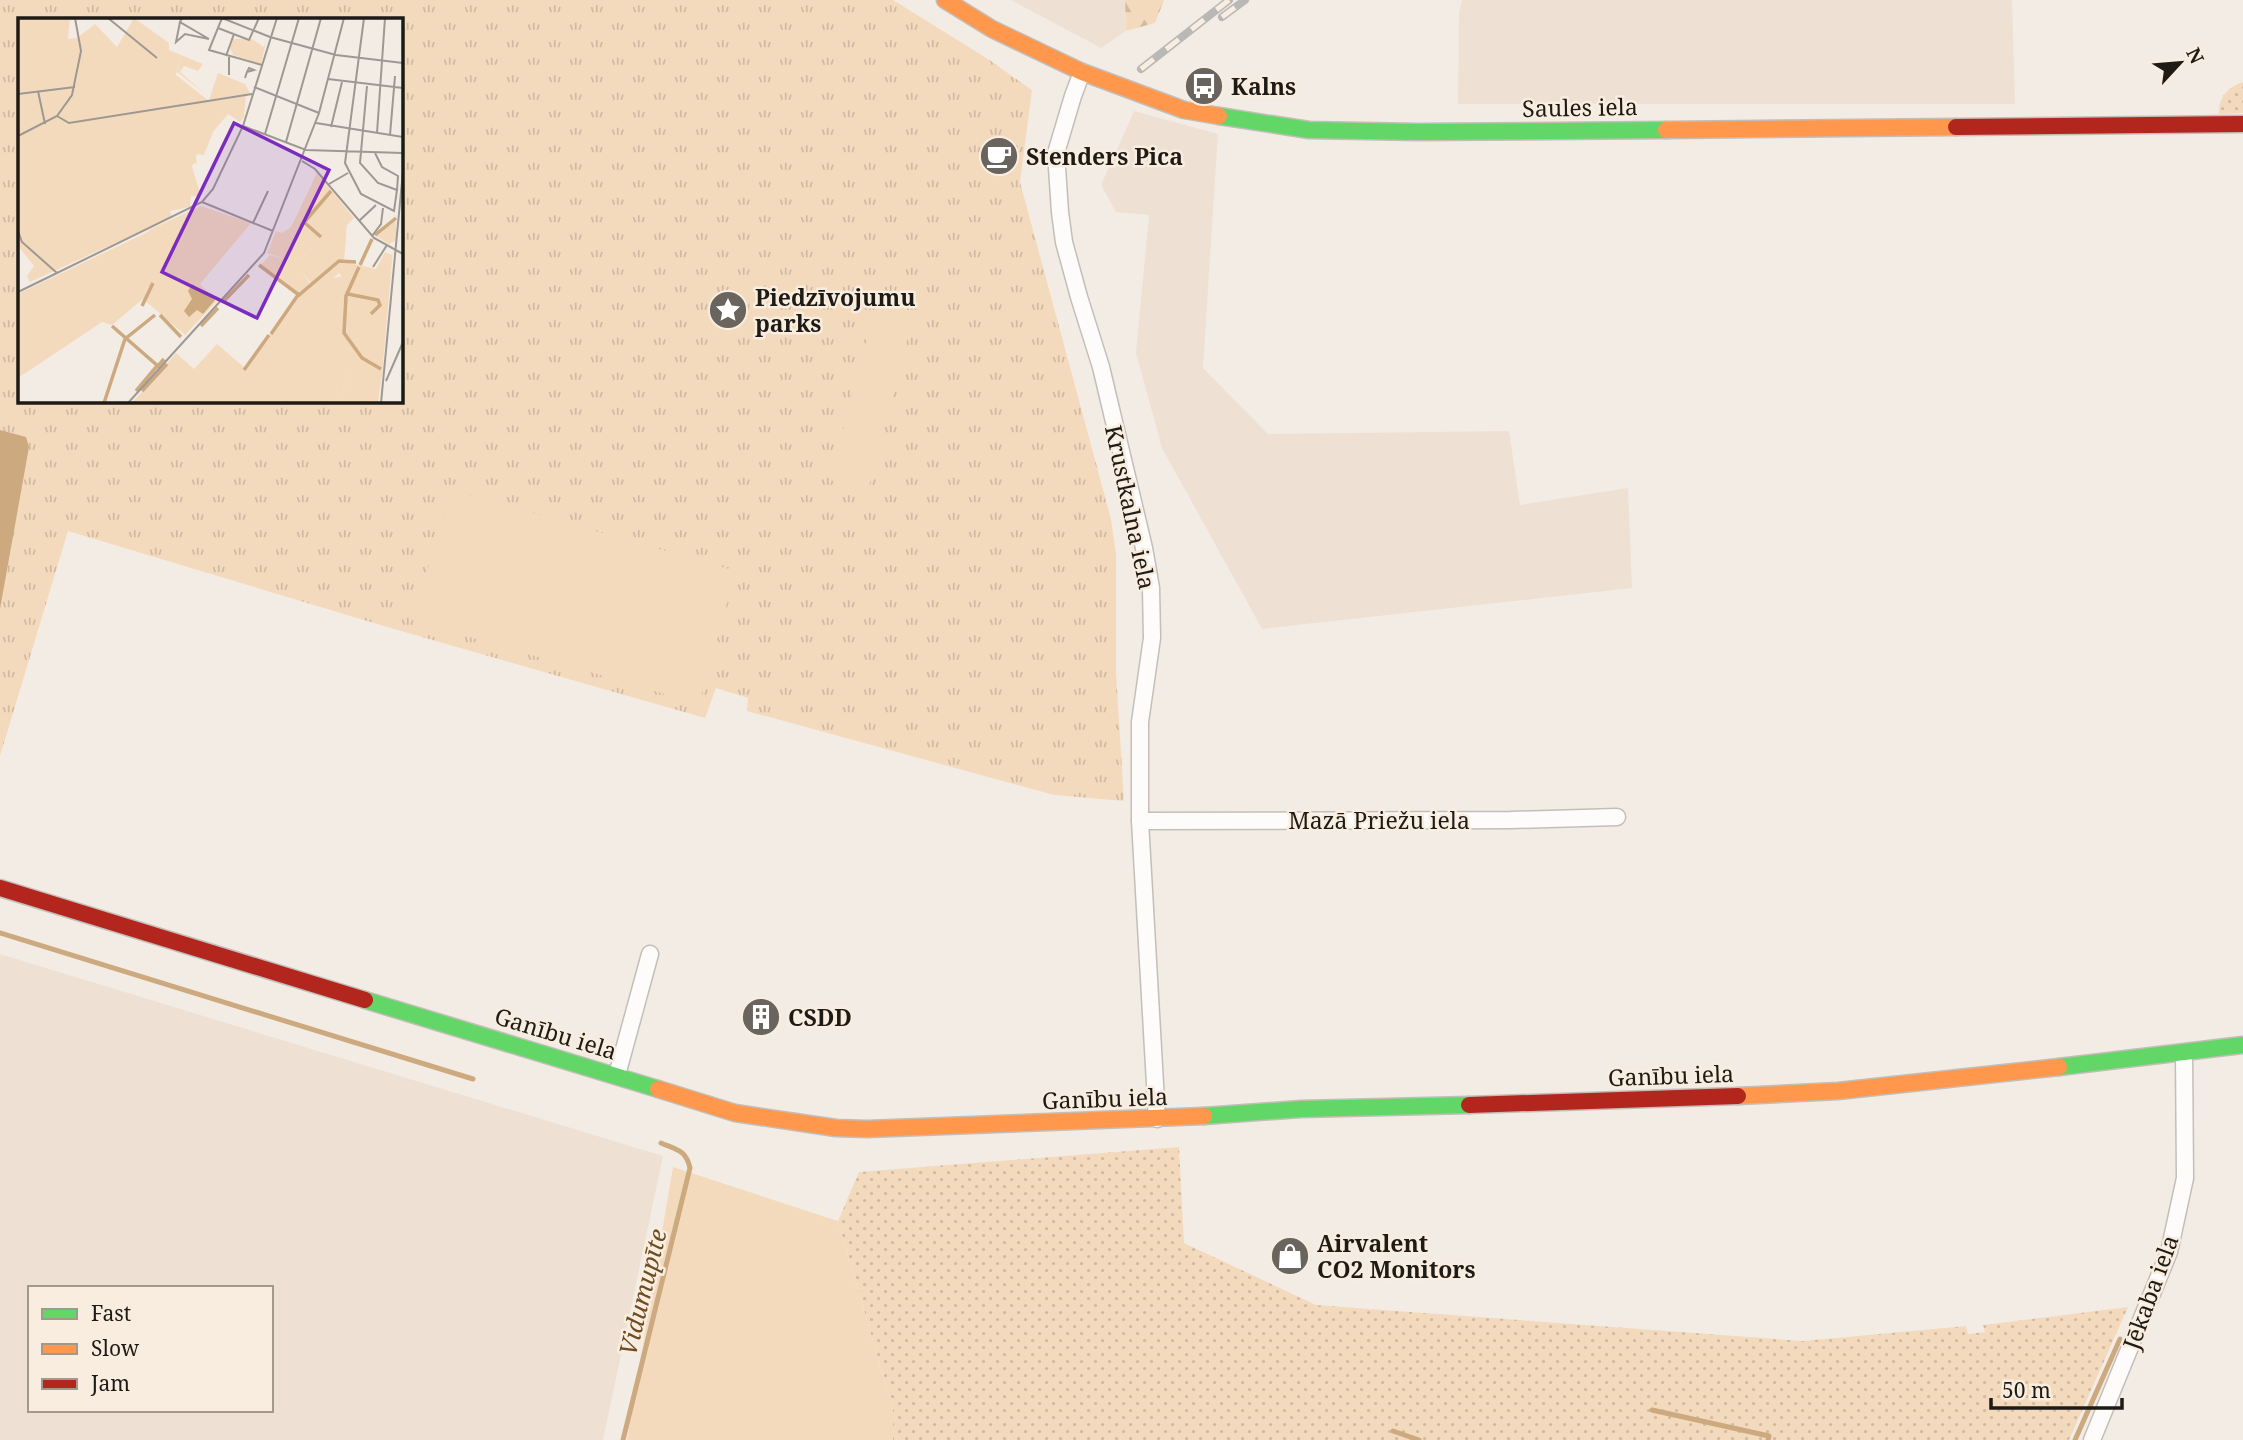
<svg xmlns="http://www.w3.org/2000/svg" width="2243" height="1440" viewBox="0 0 2243 1440" font-family="'Noto Serif',serif">
	<style>
		.built { fill: #eee1d3; fill-rule: evenodd }
		.grass { fill: url(#grass-dots) }
		.forest { fill: url(#forest-firs) }
		.park { fill: url(#park-tufts); fill-rule: evenodd }
		.garden { fill: #f4dabd }
		.water { fill: #cca97e }
		.lines { fill: none; stroke-linecap: round; stroke-linejoin: round }
		.stream { stroke: #cca97e; stroke-width: 5 }
		.street-casing { stroke: #c3beb8; stroke-width: 19 }
		.fast-casing { stroke: #c3beb8; stroke-width: 19 }
		.slow-casing { stroke: #c3beb8; stroke-width: 19 }
		.jam-casing { stroke: #c3beb8; stroke-width: 19 }
		.street { stroke: #fdfcfb; stroke-width: 16 }
		.fast { stroke: #63d668; stroke-width: 16 }
		.slow { stroke: #ff974d; stroke-width: 16 }
		.jam { stroke: #b3261e; stroke-width: 16 }
		.rail-casing { stroke: #b9b8b6; stroke-width: 8 }
		.rail { stroke: #f9eddf; stroke-width: 5; stroke-dasharray: 16; stroke-linecap: butt }
		.labels { text-anchor: middle; dominant-baseline: central; stroke-width: 5; stroke-linejoin: round; paint-order: stroke }
		.poi-label { font-size: 23px; font-weight: bold; fill: #1e1a15; stroke: #f9eddf; text-anchor: start }
		.street-label { font-size: 23px; fill: #1e1a15; stroke: #f9eddf }
		.water-label { font-size: 24px; font-style: italic; fill: #6e4c20; stroke: #f9eddf }
		.inset-river { fill: none; stroke: #cca97e; stroke-width: 3.5 }
		.inset-road { fill: none; stroke: #9e9892; stroke-width: 2 }
		.view { fill: #7b2cbf; fill-opacity: 0.15; stroke: #7b2cbf; stroke-width: 3.5 }
		.inset-edge { fill: none; stroke: #1e1a15; stroke-width: 3.5 }
	</style>
	<defs>
		<pattern id="grass-dots" width="8" height="8" patternUnits="userSpaceOnUse" patternTransform="scale(1.75)"><rect width="8" height="8" fill="#f4dabd"/><path d="M2 2h.1M6 6h.1" fill="none" stroke="#d1baa2" stroke-width="1.8" stroke-linecap="round"/></pattern>
		<pattern id="forest-firs" width="22" height="20" patternUnits="userSpaceOnUse" patternTransform="scale(1.75)"><rect width="22" height="20" fill="#f4dabd"/><path d="M5 1l3.5 6h-7zM16 11l3.5 6h-7z" fill="#d1baa2"/></pattern>
		<pattern id="park-tufts" width="24" height="20" patternUnits="userSpaceOnUse" patternTransform="scale(1.75)"><rect width="24" height="20" fill="#f4dabd"/><path d="M3 7l-1-3M5 7V3M7 7l1-3M15 17l-1-3M17 17v-4M19 17l1-3" fill="none" stroke="#d1baa2"/></pattern>
	</defs>
	<rect width="100%" height="100%" fill="#f3ece5"/>
	<g class="built">
		<path d="M1011,0H1125L1126,31L1101,48Z"/>
		<path d="M1462,0H2012L2015,104H1458L1459,12Z"/>
		<path d="M1134,111L1218,134L1203,368L1268,434L1509,431L1520,505L1628,488L1632,588L1262,629L1162,448L1136,353L1149,215L1116,212L1101,185Z"/>
		<path d="M0,954L663,1156L603,1440H0ZM30,1288H271V1410H30Z"/>
	</g>
	<g class="grass">
		<path d="M2243,82V113L2219,114C2218,97 2228,87 2243,82Z"/>
		<path d="M1179,1147L1184,1243L1316,1305L1803,1341L1966,1326L1968,1334L1985,1332L1983,1325L2128,1307L2069,1440H893V1410L838,1221L859,1172Z"/>
	</g>
	<path class="forest" d="M1125,0H1164L1155,23L1126,31Z"/>
	<path class="park" d="M0,0H893L988,59L1032,90L1020,182L1111,519L1116,554V672L1124,801L1054,795L747,711L748,698L716,688L705,718L387,627L68,531L0,756ZM19,19H401V401H19Z"/>
	<g class="garden">
		<path d="M873,315L911,325L868,490L830,480Z"/>
		<path d="M452,490L736,571L699,704L412,620Z"/>
		<path d="M673,1167L838,1221L893,1410V1440H627Z"/>
	</g>
	<path class="water" d="M0,430L26,437L29,447L0,609Z"/>
	<g class="lines">
		<g class="stream">
			<path d="M0,933L473,1079"/>
			<path d="M1652,1410L1769,1436L1768,1440"/>
			<path d="M1393,1431L1419,1440"/>
			<path d="M623,1440L690,1168C686,1150 677,1150 661,1143"/>
			<path d="M2075,1440L2120,1339"/>
		</g>
		<g class="street-casing">
			<g id="street">
				<path d="M1082,72L1073,96L1056,153L1060,212L1064,242L1079,297L1101,367L1144,548L1151,588L1152,638L1140,722V821L1157,1119"/>
				<path d="M1140,821L1511,820L1617,817"/>
				<path d="M617,1075L650,954"/>
				<path d="M2092,1440L2169,1252L2185,1178L2184,1053"/>
			</g>
		</g>
		<g class="fast-casing">
			<g id="fast">
				<path d="M1219,116L1309,130L1418,132L1666,130"/>
				<path d="M365,1000L658,1089"/>
				<path d="M2059,1067L2243,1045"/>
				<path d="M1204,1116L1301,1109L1469,1105"/>
			</g>
		</g>
		<g class="slow-casing">
			<g id="slow">
				<path d="M945,0L992,29L1082,72L1184,110L1219,116"/>
				<path d="M1666,130L1956,127"/>
				<path d="M658,1089L735,1113L836,1128L867,1129L1204,1116"/>
				<path d="M1738,1096L1838,1091L2059,1067"/>
			</g>
		</g>
		<g class="jam-casing">
			<g id="jam">
				<path d="M1956,127L2243,124"/>
				<path d="M0,888L365,1000"/>
				<path d="M1469,1105L1738,1096"/>
			</g>
		</g>
		<use href="#street" class="street"/>
		<use href="#fast" class="fast"/>
		<use href="#slow" class="slow"/>
		<use href="#jam" class="jam"/>
		<g class="rail-casing">
			<g id="rail">
				<path d="M1222,17L1245,0"/>
				<path d="M1141,69L1229,0"/>
			</g>
		</g>
		<use href="#rail" class="rail"/>
	</g>
	<defs>
		<g id="bus-disc" transform="scale(2.0125)"><circle r="9.5" fill="#69645e" stroke="#f9eddf"/><path d="M-5-6H5V4H4V6H2V4H-2V6H-4V4H-5ZM-3.5-4V0h7V-4ZM-3.5 1.2v1.5H-2V1.2ZM2 1.2v1.5H3.5V1.2Z" fill="#fff"/></g>
		<g id="cafe-disc" transform="scale(2.0125)"><circle r="9.5" fill="#69645e" stroke="#f9eddf"/><path d="M-5.5-4.5H6V0H3Q3 3.5 0 3.5H-2.5Q-5.5 3.5-5.5 0ZM3-3.2v2h1.7v-2ZM-6 4.5H4V6H-6Z" fill="#fff"/></g>
		<g id="sight-disc" transform="scale(2.0125)"><circle r="9.5" fill="#69645e" stroke="#f9eddf"/><path d="M0-6L1.8-2.2L6-1.7L2.9 1.2L3.7 5.4L0 3.3L-3.7 5.4L-2.9 1.2L-6-1.7L-1.8-2.2Z" fill="#fff"/></g>
		<g id="building-disc" transform="scale(2.0125)"><circle r="9.5" fill="#69645e" stroke="#f9eddf"/><path d="M-4-6H4V6H1V3H-1V6H-4ZM-2.5-4.3h1.7v1.8h-1.7ZM.8-4.3h1.7v1.8H.8ZM-2.5-1h1.7V.8h-1.7ZM.8-1h1.7V.8H.8Z" fill="#fff"/></g>
		<g id="shop-disc" transform="scale(2.0125)"><circle r="9.5" fill="#69645e" stroke="#f9eddf"/><path d="M-5-2.5h2.3a2.7 3.5 0 0 1 5.4 0H5L5.5 6h-11ZM-1.5-2.5h3a1.5 2.3 0 0 0-3 0Z" fill="#fff"/></g>
	</defs>
	<g fill-rule="evenodd">
		<use href="#bus-disc" x="1204" y="86"/>
		<use href="#cafe-disc" x="999" y="156"/>
		<use href="#sight-disc" x="728" y="310"/>
		<use href="#building-disc" x="761" y="1017"/>
		<use href="#shop-disc" x="1290" y="1256"/>
	</g>
	<g class="labels">
		<g class="poi-label">
			<text x="1231" y="86">Kalns</text>
			<text x="1026" y="156">Stenders Pica</text>
			<text x="755" y="297">Piedzīvojumu<tspan x="755" dy="26">parks</tspan></text>
			<text x="788" y="1017">CSDD</text>
			<text x="1317" y="1243">Airvalent<tspan x="1317" dy="26">CO2 Monitors</tspan></text>
		</g>
		<g class="street-label">
			<text transform="translate(1580 107) rotate(-1)">Saules iela</text>
			<text transform="translate(1131 507) rotate(78)">Krustkalna iela</text>
			<text x="1379" y="820">Mazā Priežu iela</text>
			<text transform="translate(556 1033) rotate(17)">Ganību iela</text>
			<text transform="translate(1671 1075) rotate(-2)">Ganību iela</text>
			<text transform="translate(1105 1098) rotate(-2)">Ganību iela</text>
			<text transform="translate(2150 1292) rotate(-70)">Jēkaba iela</text>
		</g>
		<g class="water-label">
			<text transform="translate(642 1292) rotate(-76)">Vidumupīte</text>
		</g>
	</g>
	<g transform="translate(18 18)">
		<rect width="385" height="385" fill="#f3ece5"/>
		<path d="M249,20L243,46L215,37L212,30L215,21H234L246,29ZM163,37L185,46L180,53L166,48L162,54L190,78L159,54ZM299,155L336,200L329,207L326,244L358,251L367,234L374,237L375,232L364,357L329,354L323,385H114L158,335L176,351L199,326L227,350L282,277L262,260L268,255L284,254L292,266L324,258L293,230L285,239L270,242L249,235L258,213L264,215L273,209ZM378,199V222L371,226L356,217Z" fill="#f4dabd"/>
		<path d="M116,0L151,25V32L163,37L158,57L191,83L228,77L226,99L222,104L210,96L195,114L186,137L179,136L174,149L183,178H173L172,189L152,193L154,199L12,264L9,258L16,248L0,228V41L47,31L49,21L59,20L77,6L99,29ZM163,198L139,269L94,307L84,304L0,360V276Z" fill="#f4dabd"/>
		<path d="M142,92L145,120L93,129L73,143L65,142L37,169L27,239L6,224L0,210V148L7,145L2,122L43,104L48,107ZM154,119L159,127L175,124L179,145L147,152L140,124ZM140,191L148,201L129,210L124,200ZM34,264L60,275L56,285L32,277Z" fill="#f4dabd"/>
		<path d="M0,0H52L48,40L0,41ZM200,55L227,66L232,75L191,82ZM183,188L233,205L182,266L199,283L167,317L109,267L136,241L131,231V212Z" fill="#f4dabd"/>
		<path d="M301,220L327,252L325,258L321,255L299,273L284,254L273,258L268,255L262,260L243,247L252,237L270,242L285,239L293,230L290,225ZM342,344L364,357L360,385H323L329,353Z" fill="#f4dabd"/>
		<path d="M174,266L197,282L185,296L179,292L171,299L166,293L174,281L170,273Z" fill="#cca97e"/>
		<path class="inset-river" d="M287,205L303,219M283,208L313,173M357,217L378,200M241,247L281,277L321,243L338,244M342,247L354,221M341,249L328,278L326,315L344,340L363,351M330,276L360,282L362,287L353,296M205,284L231,257M124,288L135,265M142,297L163,319M94,308L140,348L146,341M183,308L200,290M253,316L280,277M226,352L251,317M118,373L139,348M124,373L149,346M86,385L107,321L137,297"/>
		<path class="inset-road" d="M90,0L139,40M164,0L162,4L191,21M204,0L252,19L318,37L385,45M204,0L191,32L244,47M346,0L327,145L343,176L376,193L379,172L360,165L342,145L349,68M162,4L158,24L167,16L191,21M200,10L231,22L241,0M208,38L216,16M211,48V57V39M227,60L229,54L231,50L236,52L229,54M310,61L385,70M236,69L301,95M20,73L27,106M0,76L57,69M39,98L51,105L234,76M298,105L385,119M225,108L288,132L385,135M313,109L324,64M359,115L367,0M247,116L281,0M372,117L377,58M0,118L39,98L54,77L63,33L57,0M268,124L303,0M357,135L364,149L380,158L379,172M284,143L297,151L356,220L385,236M311,166L330,155M184,184L255,213M341,203L358,187M235,205L250,173M0,213L4,224L39,255L184,184L195,171L225,108L259,0M354,218L363,206L365,190M355,249L369,227M0,274L39,255M368,363L385,324M110,385L246,235L301,95L326,0M363,385L385,153"/>
		<path class="view" d="M216,105L311,152L239,300L144,254Z"/>
		<rect width="385" height="385" class="inset-edge"/>
	</g>
	<rect x="28" y="1286" width="245" height="126" fill="#f9eddf" stroke="#a1998e" stroke-width="2"/>
	<rect x="42" y="1309" width="35" height="10" fill="#63d668" stroke="#a1998e" stroke-width="2"/>
	<text x="91" y="1321" font-size="21" fill="#1e1a15">Fast</text>
	<rect x="42" y="1344" width="35" height="10" fill="#ff974d" stroke="#a1998e" stroke-width="2"/>
	<text x="91" y="1356" font-size="21" fill="#1e1a15">Slow</text>
	<rect x="42" y="1379" width="35" height="10" fill="#b3261e" stroke="#a1998e" stroke-width="2"/>
	<text x="91" y="1391" font-size="21" fill="#1e1a15">Jam</text>
	<g transform="translate(2180 63) rotate(64)" stroke="#f9eddf" stroke-width="5" paint-order="stroke">
	<path d="M0-5L12 26L0 18L-12 26Z" fill="#1e1a15"/>
	<text y="-10" font-size="19" font-weight="bold" text-anchor="middle" fill="#1e1a15">N</text>
	</g>
	<path d="M1991 1398v10h131v-10" fill="none" stroke="#1e1a15" stroke-width="3.5"/>
	<text x="2002" y="1398" font-size="21" fill="#1e1a15" stroke="#f9eddf" stroke-width="5" paint-order="stroke">50 m</text>
</svg>
